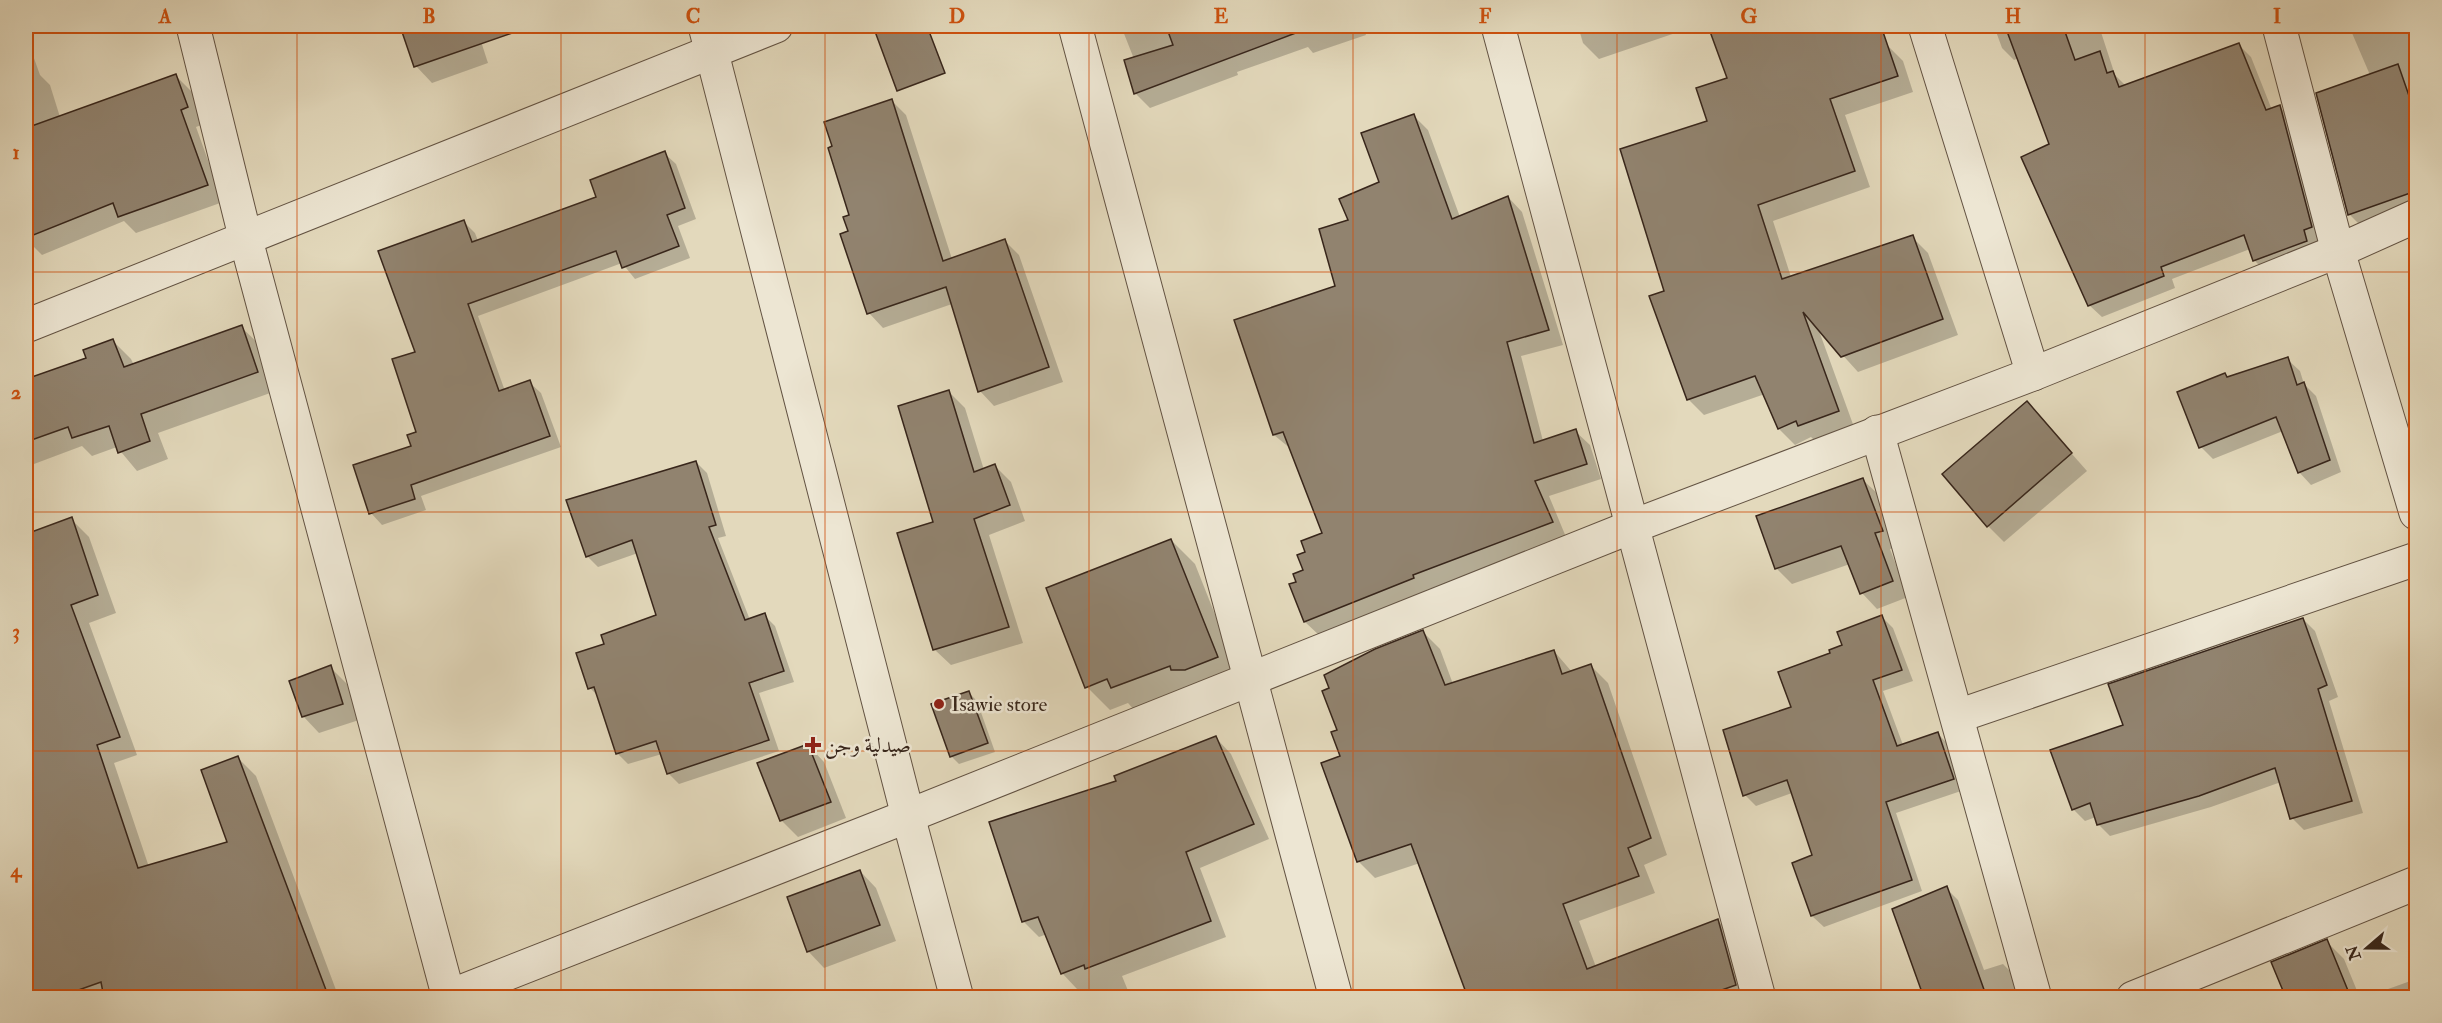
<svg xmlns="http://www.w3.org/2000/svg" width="2442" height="1023" viewBox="0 0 2442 1023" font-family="'IM FELL Double Pica',Amiri,serif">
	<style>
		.shadow { fill: #0003 }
		.building { fill: #91836f; stroke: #38261b; stroke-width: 1.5 }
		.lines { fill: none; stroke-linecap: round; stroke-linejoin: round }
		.minor-casing { stroke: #635343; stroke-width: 35 }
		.minor { stroke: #ede6d3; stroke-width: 33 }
		.grid { fill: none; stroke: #ce510e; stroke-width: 1.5; stroke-opacity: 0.55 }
		.poi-dot { fill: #8f2418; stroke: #ede6d3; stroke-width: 2 }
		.labels { text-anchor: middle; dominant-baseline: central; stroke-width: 5; stroke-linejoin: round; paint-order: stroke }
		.poi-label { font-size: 21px; fill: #38261b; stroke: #ede6d3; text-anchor: start }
		.neatline { fill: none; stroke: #ce510e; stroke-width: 2 }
		.grid-label { font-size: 20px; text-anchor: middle; font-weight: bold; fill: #ce510e }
	</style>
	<rect width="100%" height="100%" fill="#e3d9bc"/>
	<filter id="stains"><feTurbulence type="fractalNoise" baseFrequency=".00333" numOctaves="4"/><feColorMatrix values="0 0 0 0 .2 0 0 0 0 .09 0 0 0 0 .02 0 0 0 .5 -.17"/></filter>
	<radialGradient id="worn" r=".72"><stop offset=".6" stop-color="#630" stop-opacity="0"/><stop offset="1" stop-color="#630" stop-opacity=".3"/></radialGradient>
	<g class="shadow">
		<path d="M401,26H476L488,63L432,83L416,66Z"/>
		<path d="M1121,26H1383L1365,32L1366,35L1313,53L1308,47L1237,72L1238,75L1150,108L1136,94L1125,61L1134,59Z"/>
		<path d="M1578,26H1696L1599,59L1583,43Z"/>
		<path d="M1709,26H1849L1855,31L1887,45L1903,61L1913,92L1845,115L1870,187L1773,221L1791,277L1912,237L1928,253L1958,335L1858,372L1818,328L1854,427L1815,441L1811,437L1795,445L1779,429L1765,394L1704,415L1688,399L1666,292L1709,122L1729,79Z"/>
		<path d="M1994,26H2099L2115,75L2125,85L2239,45L2251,57L2272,110L2280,107L2292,119L2324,239L2315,242L2319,253L2266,272L2254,260L2250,249L2172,279L2175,288L2102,317L2089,305L2051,145L2019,58L2014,60L2002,48Z"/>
		<path d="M2349,26H2416V212L2365,230L2349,214L2370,75Z"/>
		<path d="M26,36L40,75L50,85L60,117L176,76L193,93L204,124L196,127L223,202L136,233L124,221L42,255L26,239Z"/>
		<path d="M891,100L906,115L952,259L1005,241L1019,255L1063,382L994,406L980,391L952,304L883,328L869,313L850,232L851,216Z"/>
		<path d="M1413,115L1428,130L1460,217L1508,197L1522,212L1563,345L1521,356L1543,441L1575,431L1590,445L1601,479L1549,496L1566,537L1427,590L1428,593L1320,636L1305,622L1291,585L1298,582L1305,571L1307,552L1324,534L1291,449L1274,435L1236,321L1337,287L1350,221L1381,183Z"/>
		<path d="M664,153L676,164L696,219L678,226L690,258L635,279L622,263L478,316L505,391L529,382L541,393L561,447L421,496L426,510L382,525L371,513L413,447L418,433L417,353L464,222L475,233L478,241L598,198Z"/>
		<path d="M241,327L260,345L276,391L158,433L168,459L137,471L117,447L92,456L82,446L26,467V380L88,359L113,341L131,359L134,365Z"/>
		<path d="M2416,355V367L2413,356Z"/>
		<path d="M2287,359L2300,371L2304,384L2316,396L2341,472L2311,485L2299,472L2283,431L2213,459L2201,447L2228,378Z"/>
		<path d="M949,392L965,408L984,470L995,466L1011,482L1025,521L989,535L1023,643L951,665L935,650L898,534L935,523Z"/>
		<path d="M2027,403L2087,471L2004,542L1988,526Z"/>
		<path d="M696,462L707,473L726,536L718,538L750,620L764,615L775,626L794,682L759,693L779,751L679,784L668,773L662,754L628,764L617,753L599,697L590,688L606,645L658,616L638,553L598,567L587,556Z"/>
		<path d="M1863,480L1879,495L1897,547L1890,549L1908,597L1877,609L1862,593L1850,564L1792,584L1776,568Z"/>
		<path d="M71,519L89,537L116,613L89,623L137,755L114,763L149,867L229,843L238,758L256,776L339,998H26L31,993L26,975V936L31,934L26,917V645L33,642L26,618V536Z"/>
		<path d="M1171,540L1195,564L1241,680L1135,711L1128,703L1110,710L1087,687Z"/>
		<path d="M1882,617L1893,628L1913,681L1883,691L1903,745L1938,734L1949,745L1964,790L1896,813L1922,891L1824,927L1812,916L1794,864L1814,856L1792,793L1756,806L1745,795L1792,708L1832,654Z"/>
		<path d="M2303,619L2315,631L2338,697L2329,701L2363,813L2304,830L2292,818L2281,782L2211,807L2110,836L2098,824L2096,817L2085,821L2073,809L2125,726Z"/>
		<path d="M1423,632L1440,649L1453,684L1554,651L1572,672L1591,666L1608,683L1667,855L1644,865L1655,893L1579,921L1596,967L1718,921L1735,938L1751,998H1469L1420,863L1375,878L1358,861L1339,731Z"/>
		<path d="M330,667L347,684L359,720L319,733L303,716Z"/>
		<path d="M969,693L977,701L995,752L959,764L951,756Z"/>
		<path d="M1216,738L1231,754L1269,839L1200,868L1226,937L1122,976L1131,998H1081L1077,989L1062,973L1047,934L1039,937L1023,921L1118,781Z"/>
		<path d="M808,745L824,762L846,818L798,837L781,820Z"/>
		<path d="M860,871L876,888L896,941L824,968L808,951Z"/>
		<path d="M1946,888L1958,900L1984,970L2003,964L2015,976L2023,998H1937Z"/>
		<path d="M2326,941L2344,959L2360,998H2263L2284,990Z"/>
		<path d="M2416,979V998H2363Z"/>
	</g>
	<g class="building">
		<path d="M400,26H517L518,31L414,67Z"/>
		<path d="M873,26H927L945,73L897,91Z"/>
		<path d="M1166,26H1300L1301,31L1134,94L1124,60L1173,45Z"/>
		<path d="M1708,26H1881L1898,76L1830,99L1855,171L1758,205L1782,279L1913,235L1943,319L1841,357L1803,312L1839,411L1798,426L1796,421L1778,429L1755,376L1687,400L1649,296L1664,291L1620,149L1707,121L1696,88L1727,78Z"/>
		<path d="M2005,26H2063L2075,60L2100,51L2107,73L2113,71L2119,87L2239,43L2266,110L2280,105L2312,227L2304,230L2307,241L2253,261L2244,235L2161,267L2164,276L2088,306L2021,157L2049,144Z"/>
		<path d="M2398,64L2416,116V191L2348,215L2316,93Z"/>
		<path d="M176,74L188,107L181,110L208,185L118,217L113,203L26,238V128Z"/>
		<path d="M892,99L943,261L1005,239L1049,367L978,392L946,287L867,314L840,234L848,231L843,217L849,215L828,148L832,146L824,122Z"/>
		<path d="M1414,114L1452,219L1508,196L1549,330L1507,342L1534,443L1576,429L1587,464L1535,481L1553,522L1413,575L1414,578L1304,622L1289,584L1296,582L1293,574L1303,570L1297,555L1305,552L1301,541L1322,533L1283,432L1273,435L1234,320L1335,286L1319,229L1348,220L1339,199L1379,182L1361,133Z"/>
		<path d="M665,151L685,208L667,215L679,246L622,268L616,251L468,304L499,391L530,380L550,436L411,485L415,499L369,514L353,465L411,446L407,435L416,432L392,359L415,352L378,251L464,220L472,242L596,197L590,180Z"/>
		<path d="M242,325L258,372L141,414L150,441L118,453L109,426L72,438L68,427L26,442V379L86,358L83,350L113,339L124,367Z"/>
		<path d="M2288,357L2297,385L2304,382L2330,460L2298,473L2276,417L2199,448L2177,392L2225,373L2227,377Z"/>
		<path d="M949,390L974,472L995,464L1010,505L974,519L1009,627L933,650L897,533L933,522L898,406Z"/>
		<path d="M2027,401L2072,453L1987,527L1942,474Z"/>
		<path d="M696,461L716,525L709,527L745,620L765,613L784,671L749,683L769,740L667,774L656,741L616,754L594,687L588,689L576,653L604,644L601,635L656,615L632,540L586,557L566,500Z"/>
		<path d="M1863,478L1883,531L1875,533L1893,581L1860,594L1841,546L1775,569L1756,516Z"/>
		<path d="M72,517L98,595L71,605L120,737L97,745L138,868L227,842L201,770L238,756L329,998H104L101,982L56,998H31L26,981V534Z"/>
		<path d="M1171,539L1218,657L1185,670H1171L1170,666L1111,688L1107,679L1085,688L1046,588Z"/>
		<path d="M1882,615L1902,670L1873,680L1897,746L1938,732L1954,779L1886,802L1912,880L1811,916L1792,863L1812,855L1787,780L1743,796L1723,730L1791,707L1778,672L1830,653L1829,650L1842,645L1837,632Z"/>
		<path d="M2303,618L2327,685L2318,689L2352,801L2290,819L2275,768L2199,796L2097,825L2090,803L2072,810L2050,750L2123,725L2108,684Z"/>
		<path d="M1423,630L1445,685L1554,650L1562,674L1591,664L1651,838L1628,848L1639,876L1563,904L1587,969L1718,919L1736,985L1699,998H1468L1411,844L1357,862L1321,763L1340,756L1331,732L1337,730L1322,691L1329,688L1324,675L1375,649Z"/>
		<path d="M331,665L343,704L302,717L289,681Z"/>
		<path d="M969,691L988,743L950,757L931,704Z"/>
		<path d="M1216,736L1254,824L1186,852L1211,921L1085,969L1084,965L1061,974L1038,917L1022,922L989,822L1116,781L1114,776Z"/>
		<path d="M808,744L831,802L780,821L757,763Z"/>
		<path d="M860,870L880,925L807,952L787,897Z"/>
		<path d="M1947,886L1987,998H1924L1892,909Z"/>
		<path d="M2327,939L2351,998H2286L2271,962Z"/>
	</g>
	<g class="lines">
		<g class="minor-casing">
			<g id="minor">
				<path d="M193,26L246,240L449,998"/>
				<path d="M705,26L908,816L957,998"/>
				<path d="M1075,26L1336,998"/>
				<path d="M1498,26L1759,998"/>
				<path d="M1925,26L2033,374"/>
				<path d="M2279,26L2338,251L2416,513"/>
				<path d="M26,326L776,26"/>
				<path d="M1877,432L2035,998"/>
				<path d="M1958,716L2416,559"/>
				<path d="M445,998L908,816L1631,527L2033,374L2338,251L2416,216"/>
				<path d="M2133,998L2416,883"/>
			</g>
		</g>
		<use href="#minor" class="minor"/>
	</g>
	<path class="grid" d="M297,26V998M561,26V998M825,26V998M1089,26V998M1353,26V998M1617,26V998M1881,26V998M2145,26V998M26,272H2416M26,512H2416M26,751H2416"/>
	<g class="poi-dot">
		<circle cx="939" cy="704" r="6"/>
		<path d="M810 736h6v6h6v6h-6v6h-6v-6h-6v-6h6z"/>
	</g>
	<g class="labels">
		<g class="poi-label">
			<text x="951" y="704">Isawie store</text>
			<text x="825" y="745">صيدلية وجن</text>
		</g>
	</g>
	<rect width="2442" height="1023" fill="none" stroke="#e3d9bc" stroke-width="66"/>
	<g transform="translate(2367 948) rotate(250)" stroke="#ede6d3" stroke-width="4.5" paint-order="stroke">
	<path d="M0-4.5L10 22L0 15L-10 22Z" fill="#38261b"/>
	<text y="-9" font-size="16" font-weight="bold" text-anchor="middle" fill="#38261b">N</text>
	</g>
	<rect x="33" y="33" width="2376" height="957" class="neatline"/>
	<g class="grid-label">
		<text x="165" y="23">A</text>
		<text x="429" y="23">B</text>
		<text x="693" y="23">C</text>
		<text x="957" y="23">D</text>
		<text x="1221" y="23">E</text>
		<text x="1485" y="23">F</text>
		<text x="1749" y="23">G</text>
		<text x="2013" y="23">H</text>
		<text x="2277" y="23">I</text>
		<text x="16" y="159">1</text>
		<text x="16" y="399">2</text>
		<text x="16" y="638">3</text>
		<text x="16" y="877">4</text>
	</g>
	<rect width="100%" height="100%" filter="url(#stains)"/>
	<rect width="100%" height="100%" fill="url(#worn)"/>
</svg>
